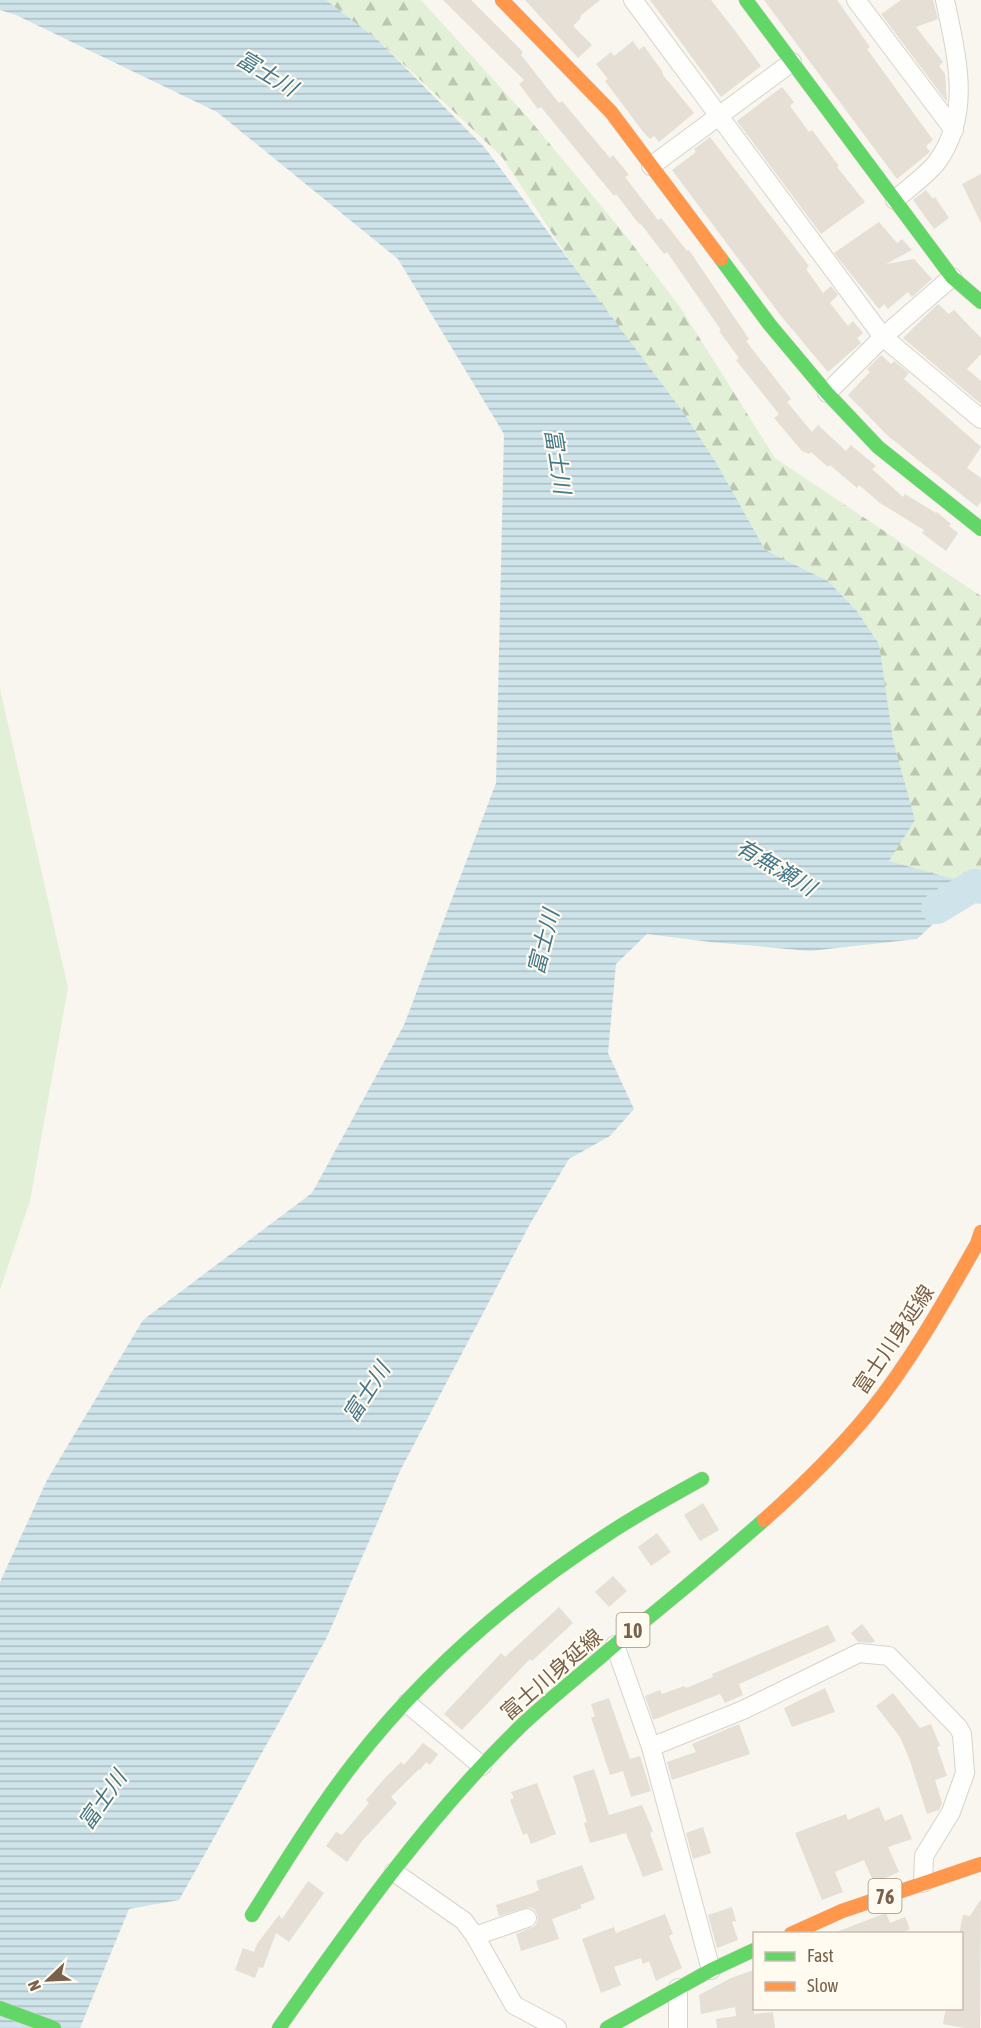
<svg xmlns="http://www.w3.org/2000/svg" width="981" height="2028" viewBox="0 0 981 2028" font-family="'Asap Condensed','Noto Sans JP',sans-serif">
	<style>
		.forest { fill: url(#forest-firs) }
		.park { fill: #e3f0d8 }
		.water { fill: url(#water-rules) }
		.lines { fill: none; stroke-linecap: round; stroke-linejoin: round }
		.river { stroke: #cee4ea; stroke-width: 32 }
		.building { fill: #e5dfd5 }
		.street-casing { stroke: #d8d3cc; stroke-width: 20 }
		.fast-casing { stroke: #d8d3cb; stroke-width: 15 }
		.slow-casing { stroke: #d8d3cb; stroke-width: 15 }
		.street { stroke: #fefefc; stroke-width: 18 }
		.fast { stroke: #63d668; stroke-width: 14 }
		.slow { stroke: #ff974d; stroke-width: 14 }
		.labels { text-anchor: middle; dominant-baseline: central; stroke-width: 4.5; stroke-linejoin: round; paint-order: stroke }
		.shield { fill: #fffbf0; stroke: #a18f7c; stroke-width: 1.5 }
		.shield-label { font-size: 20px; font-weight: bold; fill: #79614b }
		.street-label { font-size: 21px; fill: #79614b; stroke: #fffbf0 }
		.water-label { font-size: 22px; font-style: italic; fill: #44788c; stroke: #fffbf0 }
	</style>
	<defs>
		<pattern id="forest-firs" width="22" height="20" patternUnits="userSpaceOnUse" patternTransform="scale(1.5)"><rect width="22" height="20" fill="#e3f0d8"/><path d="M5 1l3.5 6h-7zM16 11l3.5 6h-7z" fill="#bdc6b1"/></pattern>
		<pattern id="water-rules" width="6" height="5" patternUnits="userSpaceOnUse" patternTransform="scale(1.5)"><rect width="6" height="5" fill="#cee4ea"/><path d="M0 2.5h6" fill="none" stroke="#acbcc0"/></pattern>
	</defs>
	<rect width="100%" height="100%" fill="#f8f6ee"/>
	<path class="forest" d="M322,0H421L530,120L626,236L680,307L775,458L981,596V889L888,861L879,644L857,611L828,581L765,550L639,354L575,268L502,157L378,40Z"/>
	<path class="park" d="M0,689L68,988L30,1201L0,1290Z"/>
	<path class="water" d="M0,0H326L378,40L485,148L683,412L717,464L765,550L828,581L857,611L879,644L893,740L915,820L889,861L975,885L917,939L810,951L710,942L647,934L616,964L608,1053L634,1109L610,1136L569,1159L530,1224L401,1469L326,1639L179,1900L129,1909L80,2028H0V1582L47,1480L143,1320L312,1193L404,1025L496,783L504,434L398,259L217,112L16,15L0,10Z"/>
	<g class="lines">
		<path class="river" d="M937,908L975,885L981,888"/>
	</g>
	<g class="building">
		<path d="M443,0H471L523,52L521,55L559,103L562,101L610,158L613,155L629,175L625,177L658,220L661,218L687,251L689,250L749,339L746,341L791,399L787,402L812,432L818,425L846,451L851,445L876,466L872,469L903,497L905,494L936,513L937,512L951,524L949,526L958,533L946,551L922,533L924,530L880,503L859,485L857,488L830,465L828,467L811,452L809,454L802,451L774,418L779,414L736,360L739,358L719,331L721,330L667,252L664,254L640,223L639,224L616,194L614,196L541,107L538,109L519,84L524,80Z"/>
		<path d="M525,0H600L580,16L581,18L573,26L592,45L578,58Z"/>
		<path d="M650,0H711L739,36L761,66L721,97Z"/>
		<path d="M764,0H837L870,47L867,49L933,140L926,146L930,152L897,179Z"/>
		<path d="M901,0H933L938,19L916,27L943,62L939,66L945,74L947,102L881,14Z"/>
		<path d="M633,41L639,50L644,46L662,71L663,75L694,113L659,142L654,136L650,139L644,133L605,81L608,79L596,64L611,52L614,56Z"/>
		<path d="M782,87L794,102L790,106L809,132L812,130L839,166L837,167L865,202L821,234L737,121Z"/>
		<path d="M710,137L809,266L806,269L823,293L831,286L838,295L830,303L848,326L853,321L863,333L857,338L861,343L828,372L781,316L672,170L696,152L694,149Z"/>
		<path d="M981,174V223L962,184Z"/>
		<path d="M926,190L933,199L935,197L949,218L934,229L913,200Z"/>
		<path d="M879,222L897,243L902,239L912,250L886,264L914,259L932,279L912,297L908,292L888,309L884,304L879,309L834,253Z"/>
		<path d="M938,304L949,314L954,310L981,338V354L967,369L981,381V404L903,338Z"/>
		<path d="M881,355L891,364L894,361L909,373L904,379L981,447L967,468L981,478V501L977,507L888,436L848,395L870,372L867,369Z"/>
		<path d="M703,1503L719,1530L700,1541L684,1515Z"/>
		<path d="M657,1533L671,1552L651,1566L638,1547Z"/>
		<path d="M613,1576L627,1591L609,1607L595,1592Z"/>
		<path d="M559,1607L573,1623L532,1661L530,1659L462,1730L444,1714L501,1653L505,1657Z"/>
		<path d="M862,1624L875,1641L872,1643L858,1642L851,1633Z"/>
		<path d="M828,1625L836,1641L739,1684L743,1695L725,1703L720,1694L653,1720L645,1696L660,1690L662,1694L684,1686L686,1688L713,1677L712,1674Z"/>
		<path d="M825,1688L835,1712L792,1727L784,1708Z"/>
		<path d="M893,1693L920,1728L931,1724L940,1746L937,1747L947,1776L935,1780L942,1803L939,1810L927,1814L909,1758L900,1737L876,1706Z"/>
		<path d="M609,1698L630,1759L640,1756L651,1791L631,1797L623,1771L610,1775L591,1717H595L591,1704Z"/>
		<path d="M739,1724L750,1754L672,1780L667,1762L696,1752L692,1744Z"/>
		<path d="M423,1743L438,1754L430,1765L426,1762L420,1770L419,1769L391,1797L397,1803L362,1841L347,1862L326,1846L336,1832L342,1835L369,1803L366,1800L386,1777L401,1762L404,1765Z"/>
		<path d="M594,1769L609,1815L642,1805L653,1831L650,1833L663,1870L643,1877L626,1833L590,1843L584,1823L587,1822L573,1776Z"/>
		<path d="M537,1783L556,1834L531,1844L527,1833L523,1835L510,1800L514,1798L511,1792Z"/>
		<path d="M879,1807L885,1821L902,1814L912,1839L888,1847L899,1872L874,1883L864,1860L835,1872L843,1892L822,1900L795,1833L846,1814L848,1820Z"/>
		<path d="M703,1827L711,1853L693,1859L686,1833Z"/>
		<path d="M582,1865L595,1899L580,1905L582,1908L552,1919L559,1939L521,1951L516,1934L535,1926L538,1920L537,1914L534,1909L529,1907L499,1916L496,1905L533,1893L539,1890L536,1881Z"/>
		<path d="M308,1881L324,1893L289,1942L276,1933L263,1968L259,1967L255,1978L235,1970L243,1948L254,1952L257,1944L279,1915L282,1919Z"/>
		<path d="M981,1899L980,2028H964L943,2024L946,2008H962V1934H959L963,1915L970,1916Z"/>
		<path d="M732,1907L736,1921L732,1922L738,1940L717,1948L708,1915Z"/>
		<path d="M886,1913L890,1923L905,1917L910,1929L898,1934H831Z"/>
		<path d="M665,1914L673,1934L669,1936L682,1968L656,1981L649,1961L643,1964L641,1958L614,1967L621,1985L601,1993L582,1939L614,1927L616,1933Z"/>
		<path d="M754,1970V2014L773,2012L775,2028H717L716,2019L736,2016L735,2007L701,2014L699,1995L731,1978Z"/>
	</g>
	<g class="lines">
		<g class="street-casing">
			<g id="street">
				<path d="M633,0L883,337L981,419"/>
				<path d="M856,0L954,130"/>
				<path d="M651,166L792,62"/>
				<path d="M895,200C908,188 926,176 937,162C973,113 956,54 945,0"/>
				<path d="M827,393L883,337L952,277"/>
				<path d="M615,1645L651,1747L711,1970"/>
				<path d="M407,1703L482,1766"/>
				<path d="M651,1747L743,1710L859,1653L889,1656L958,1727L962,1734L965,1773L951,1812L924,1856L923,1883"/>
				<path d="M394,1872L464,1921L475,1936L514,2005L557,2028"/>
				<path d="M475,1936L527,1918"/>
				<path d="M678,1988V2028"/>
			</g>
		</g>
		<g class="fast-casing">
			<g id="fast">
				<path d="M746,0L952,277L981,302"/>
				<path d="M721,259L770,325L827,393L878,447L981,529"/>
				<path d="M252,1915C284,1864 316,1812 353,1764C423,1674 512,1596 608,1534C638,1514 670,1497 702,1479"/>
				<path d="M0,2008L54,2028"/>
				<path d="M279,2028C354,1921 430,1814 524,1723C554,1695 586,1670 617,1643C667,1603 716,1562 764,1520"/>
				<path d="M607,2028L711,1970L754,1950"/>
			</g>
		</g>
		<g class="slow-casing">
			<g id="slow">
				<path d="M502,0L611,112L721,259"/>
				<path d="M764,1520C801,1487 837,1452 869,1413C911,1361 944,1302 977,1244L981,1232"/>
				<path d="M791,1934L842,1911L981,1864"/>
			</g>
		</g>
		<use href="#street" class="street"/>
		<use href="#fast" class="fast"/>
		<use href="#slow" class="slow"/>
	</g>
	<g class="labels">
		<g class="shield">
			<rect x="616.5" y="1613" width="33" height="34" rx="4.5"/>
			<rect x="868.5" y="1879" width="33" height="34" rx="4.5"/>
		</g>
		<g class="shield-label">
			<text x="633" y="1630">10</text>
			<text x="885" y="1896">76</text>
		</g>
		<g class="street-label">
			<text transform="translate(893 1339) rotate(-56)">富士川身延線</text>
			<text transform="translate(551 1674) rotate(-41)">富士川身延線</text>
		</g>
		<g class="water-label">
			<text transform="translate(267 73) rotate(31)">富士川</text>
			<text transform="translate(558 461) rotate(81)">富士川</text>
			<text transform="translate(776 867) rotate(31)">有無瀬川</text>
			<text transform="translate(543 942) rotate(-76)">富士川</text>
			<text transform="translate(366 1392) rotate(-57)">富士川</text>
			<text transform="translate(102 1800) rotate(-55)">富士川</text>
		</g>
	</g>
	<rect x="753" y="1932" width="210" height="78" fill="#fffbf0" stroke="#c9bdae" stroke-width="1.5"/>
	<rect x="765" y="1952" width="30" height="9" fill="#63d668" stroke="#c9bdae" stroke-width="1.5"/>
	<text x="807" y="1962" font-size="18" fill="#79614b">Fast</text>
	<rect x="765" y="1982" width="30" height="9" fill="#ff974d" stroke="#c9bdae" stroke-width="1.5"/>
	<text x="807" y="1992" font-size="18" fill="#79614b">Slow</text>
	<g transform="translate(48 1980) rotate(247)" stroke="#fffbf0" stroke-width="4.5" paint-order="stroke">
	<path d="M0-4.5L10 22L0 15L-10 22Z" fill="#79614b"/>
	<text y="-9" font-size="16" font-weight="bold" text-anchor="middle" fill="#79614b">N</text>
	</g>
</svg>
